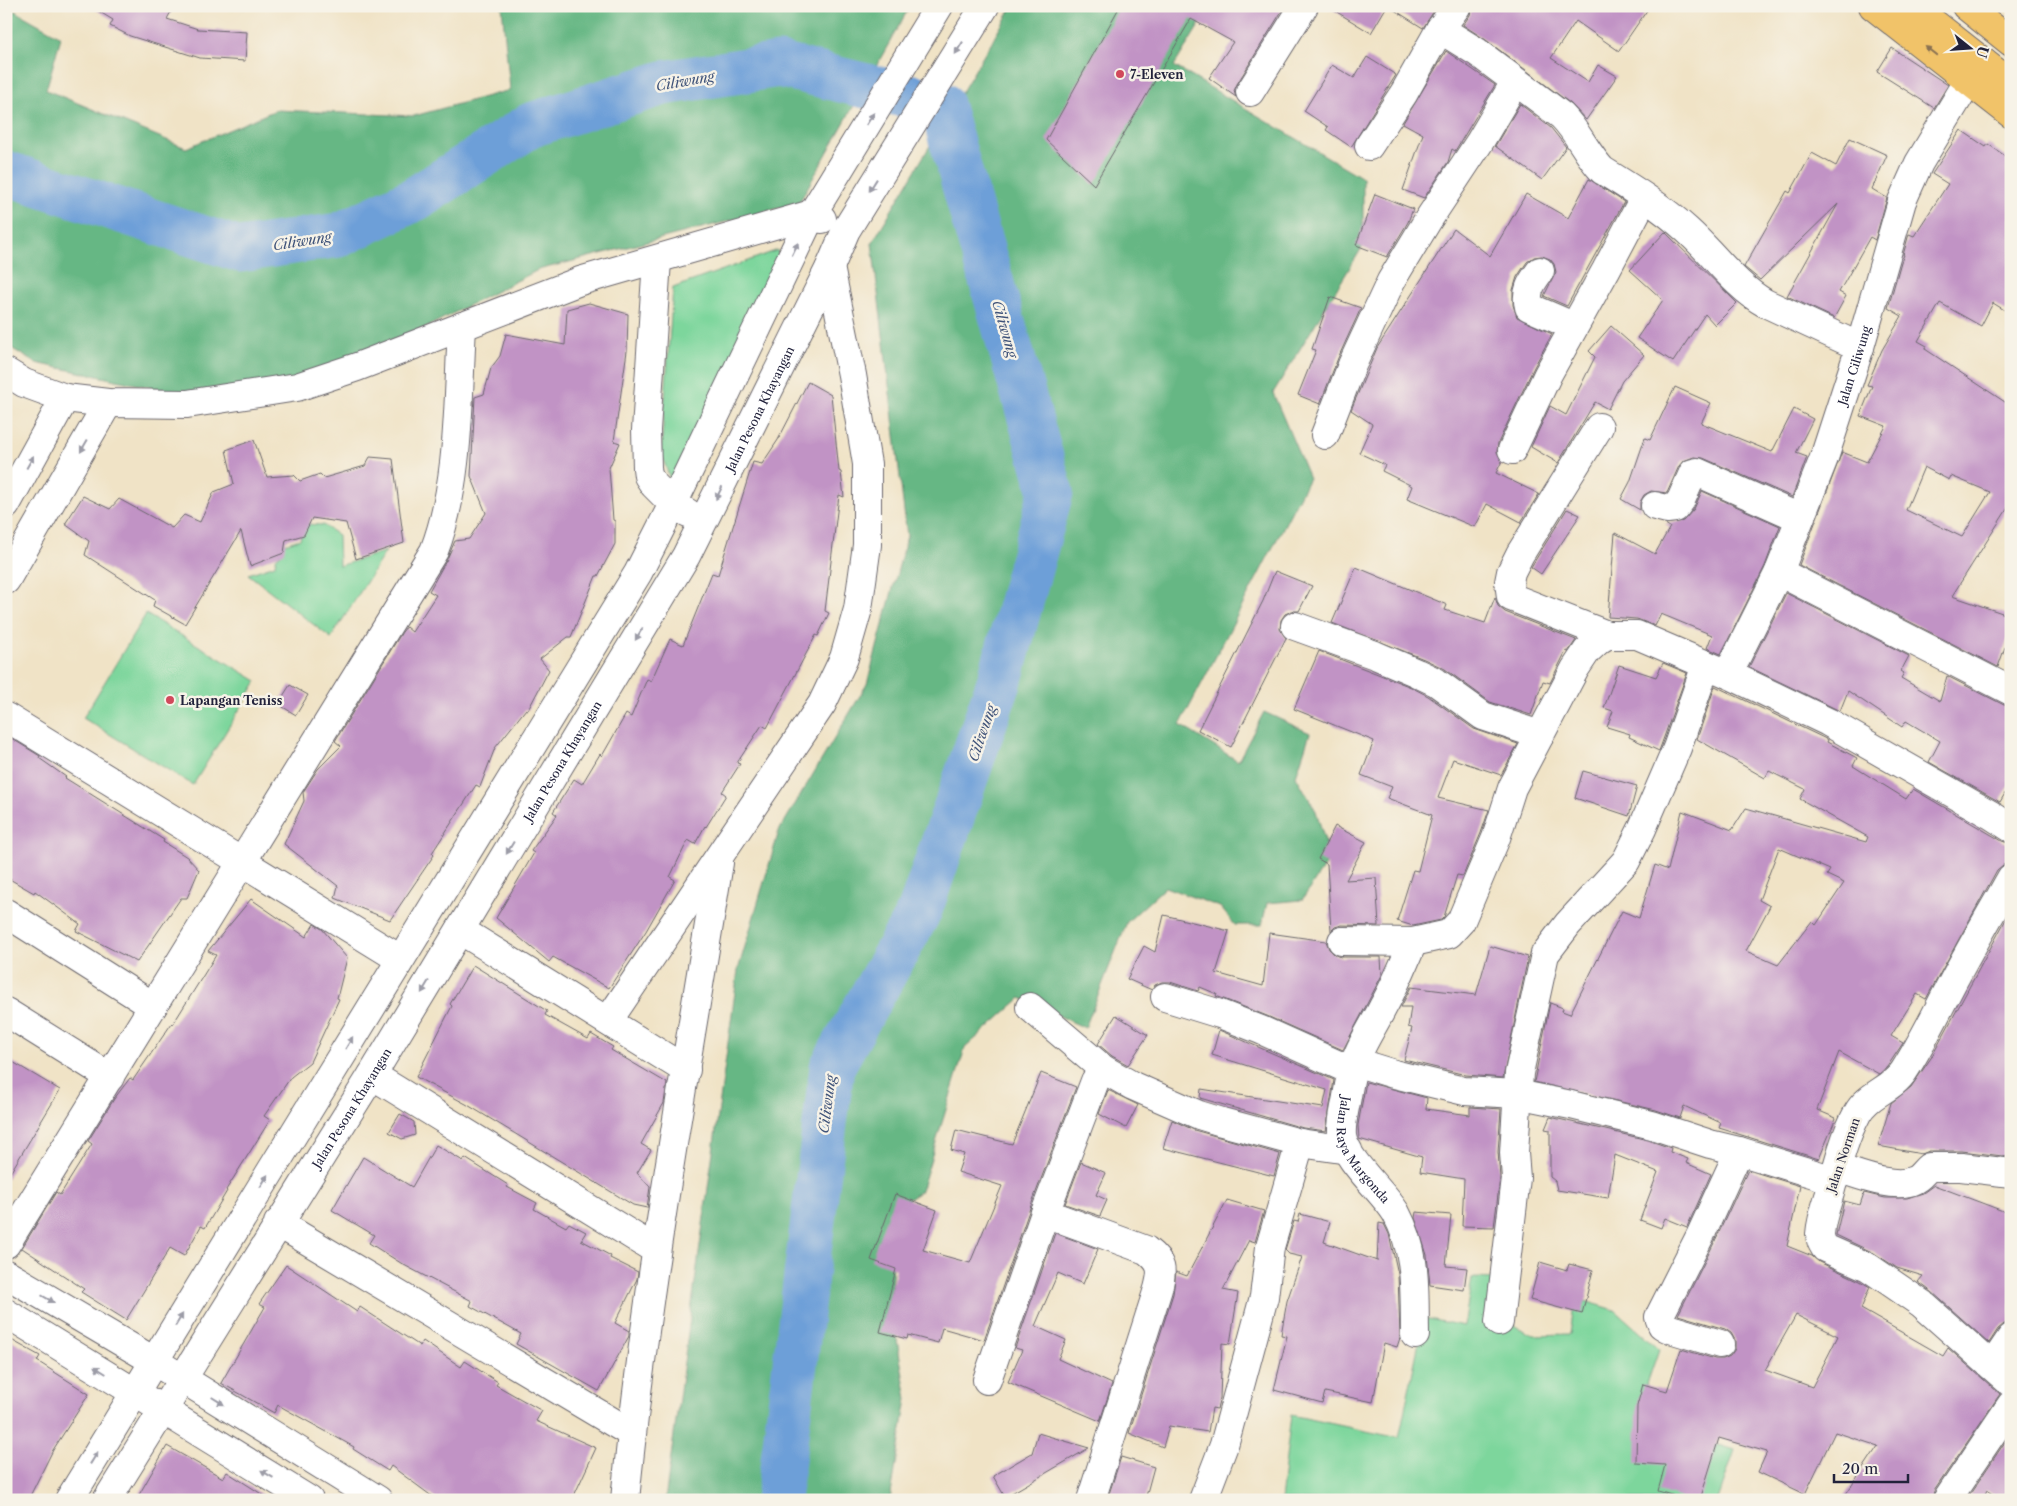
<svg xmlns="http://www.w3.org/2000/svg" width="2017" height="1506" viewBox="0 0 2017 1506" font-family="'Libre Caslon Text',serif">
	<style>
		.green { fill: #7dd69c; stroke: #507c6c }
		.forest { fill: #66b784; stroke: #446c60 }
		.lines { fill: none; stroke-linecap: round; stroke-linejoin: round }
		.river { stroke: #6d9fd8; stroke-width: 45 }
		.building { fill: #c193c5; fill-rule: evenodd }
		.minor-casing { stroke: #6a666c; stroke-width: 30 }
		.trunk-casing { stroke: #6a666c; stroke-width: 30 }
		.minor { stroke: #fff; stroke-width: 28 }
		.trunk { stroke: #f1c369; stroke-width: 28 }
		.oneway { fill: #9c9ca7 }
		.oneway2 { fill: #8a7252 }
		.poi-dot { fill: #d1495b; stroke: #f7f3e8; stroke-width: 2 }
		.labels { text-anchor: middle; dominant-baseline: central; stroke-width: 5; stroke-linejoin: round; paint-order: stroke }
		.poi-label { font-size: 12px; font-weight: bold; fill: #22223b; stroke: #f7f3e8; text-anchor: start }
		.street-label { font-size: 12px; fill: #22223b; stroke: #f7f3e8 }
		.water-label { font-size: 14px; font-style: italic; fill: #40547a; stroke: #f7f3e8 }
	</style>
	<rect width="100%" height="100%" fill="#f7f3e8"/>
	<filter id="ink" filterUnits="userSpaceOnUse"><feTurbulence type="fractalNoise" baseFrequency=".02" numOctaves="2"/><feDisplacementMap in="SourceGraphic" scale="10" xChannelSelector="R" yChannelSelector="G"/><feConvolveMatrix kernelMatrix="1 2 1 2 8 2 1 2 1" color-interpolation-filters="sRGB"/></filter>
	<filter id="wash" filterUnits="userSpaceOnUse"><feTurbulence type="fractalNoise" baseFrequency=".0096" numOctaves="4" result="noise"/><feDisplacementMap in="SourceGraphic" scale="20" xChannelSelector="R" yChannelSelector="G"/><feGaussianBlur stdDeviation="1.12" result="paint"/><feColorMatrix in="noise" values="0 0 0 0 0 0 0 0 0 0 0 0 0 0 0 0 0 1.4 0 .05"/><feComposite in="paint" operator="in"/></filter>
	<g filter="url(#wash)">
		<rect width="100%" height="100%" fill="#f0e3c6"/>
		<g class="green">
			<path d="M778,250L777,273L674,491L661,453L673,288Z"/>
			<path d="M305,524L323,525L338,535L339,566L386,551L331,638L248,574L275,565L276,558L281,554V545L300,539Z"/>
			<path d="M146,614L257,681L193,785L83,718Z"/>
			<path d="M1472,1278L1516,1280L1513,1325L1533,1335L1570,1334L1575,1298L1615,1310L1659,1349L1648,1381L1640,1420L1735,1450L1718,1500H1281L1291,1415L1399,1438L1424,1318L1464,1326Z"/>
		</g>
		<g class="forest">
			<path d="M6,6L61,37L46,90L186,148L276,110L414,116L510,90L502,6H910L799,203L538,270L321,381L191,396L36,363L6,345Z"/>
			<path d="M1013,6H1211L1174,66L1363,178V246L1273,393L1309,478L1180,725L1238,761L1264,712L1310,733L1296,776L1316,811L1330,858L1302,900L1267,903L1262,925H1235L1220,907L1165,887L1127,922L1085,1028L1021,998L965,1048L921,1191L898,1206L890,1299L907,1399L890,1500H665L738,970L779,831L867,684L907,536L872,243Z"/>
		</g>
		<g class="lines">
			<path class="river" d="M6,173L240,250L339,235L415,199L531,125L663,83L779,65L941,104L1051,492L1000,679L920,910L832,1067L778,1500"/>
		</g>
		<g id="blocks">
			<g class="building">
				<path d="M90,6H174L167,19L198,29L247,32L245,61L200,58L130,36L110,26L113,20Z"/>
				<path d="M1120,6H1285L1237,84L1234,91L1236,97L1209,78L1233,42L1191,19L1094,185L1046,140Z"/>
				<path d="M1327,6H1387L1371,33Z"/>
				<path d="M1388,6H1437L1423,28Z"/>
				<path d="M1472,6H1650L1619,51L1576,21L1551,58L1588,82L1598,65L1617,76L1586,120L1571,104L1486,40L1463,25L1470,15Z"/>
				<path d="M1892,48L1948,85L1934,108L1877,72Z"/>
				<path d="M1446,51L1495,85L1455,151L1452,149L1448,162L1424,198L1403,190L1423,134L1403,123Z"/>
				<path d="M1367,57L1396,75L1351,147L1326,130L1328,127L1304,111L1332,65L1354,78Z"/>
				<path d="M1520,104L1551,128L1566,147L1542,180L1495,146Z"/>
				<path d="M1961,130L1986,147L1988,144L2011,160V314L1993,303L1981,326L1940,303L1918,341L1927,346L1925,349L2011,406V503L1952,596L2011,616V630L1998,667L1799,565L1842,452L1867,462L1886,426L1860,416L1872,386L1867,385L1882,350L1902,316L1888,308L1901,262L1904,255H1903L1909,234L1914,236L1948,184L1932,174ZM1924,467L1949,480L1951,476L1990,492L1962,537L1906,510Z"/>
				<path d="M1850,138L1887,155L1872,189L1887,198L1875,240L1870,237L1839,292L1846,296L1834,318L1787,296L1838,204L1760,280L1744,267L1787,191L1790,193L1812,153L1836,166Z"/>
				<path d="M1589,179L1624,202L1567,306L1544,296L1556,272L1554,264L1550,259L1542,256L1534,257L1527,262L1517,277L1513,290V305L1517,317L1552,334L1534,367L1498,443L1497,452L1502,461L1496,473L1539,494L1521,522L1487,504L1475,527L1407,499L1412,486L1382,471L1385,465L1359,453L1372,424L1351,410L1377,348L1454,229L1490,256L1526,194L1568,218Z"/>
				<path d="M1375,194L1413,209L1408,222L1387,257L1356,245Z"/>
				<path d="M1665,232L1737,303L1715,325L1705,314L1673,362L1637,338L1663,300L1630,270Z"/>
				<path d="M1330,297L1361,308L1338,358L1320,404L1298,395L1316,350L1312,349Z"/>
				<path d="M589,303L628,314L627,351L614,441L620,443L609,468L613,520L615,521V544L598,576H596L571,637H568L540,659L549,670L528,710L526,709L495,748L480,787L476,785L432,853L434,855L390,920L335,898L338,886L284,844L304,801L303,792L318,769L341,746L335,741L402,632L406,627L412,632L436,595L429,591L447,559L455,541L469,539L486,513L471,476L475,397L484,394L491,368L500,356L506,334L565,345L567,309Z"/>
				<path d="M1611,326L1644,355L1622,381L1608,409L1595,402L1558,463L1531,447L1550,406L1566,415L1595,357L1589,351Z"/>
				<path d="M808,382L831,395L839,471L841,472L844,497L839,495L825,611L829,613L818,636L816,635L767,728L762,725L737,763L740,764L722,792L726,795L706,827L705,826L695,844L688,840L670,877L675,880L646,931L609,988L553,957L549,962L496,918L534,853L531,851L557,815L553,812L574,779L582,784L600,754L602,756L626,714L631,717L647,679L651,681L670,639L683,645L712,573L718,575L753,462L762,464L778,440Z"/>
				<path d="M1675,387L1711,403L1701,423L1772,452L1794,409L1813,419L1796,453L1807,457L1792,497L1703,458L1694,457L1683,461L1679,466L1667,493L1651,491L1644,495L1640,502V510L1621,499L1630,482L1645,438L1650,440Z"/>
				<path d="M254,440L267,477L294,475L300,481L320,474L324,478L365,466L370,457L393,459L404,543L356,559L346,523L312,518L304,535L286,540L284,553L250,566L241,531L185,624L153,606L155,600L85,555L89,541L65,524L83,496L110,509L119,499L172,528L184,515L200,522L214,492L234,484L226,450Z"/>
				<path d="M1702,491L1780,526L1765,566L1721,654L1707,648L1712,635L1661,614L1655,626L1637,619L1608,617L1615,533L1655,554L1670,527L1665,524L1683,521L1694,509Z"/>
				<path d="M1567,509L1580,515L1541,574L1531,567Z"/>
				<path d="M1356,567L1447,605L1445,610L1485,623L1495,597L1498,606L1505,612L1576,640L1568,652L1566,651L1550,683L1543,681L1531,715L1490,702L1445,669L1424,659L1332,623Z"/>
				<path d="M1275,571L1312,586L1299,611H1292L1285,614L1281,620L1280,629L1286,638L1231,747L1198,730L1263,601Z"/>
				<path d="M1786,593L1909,656L1901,671L1904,673L1901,678L1940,701L1947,676L2004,705L2011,707V783L2000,802L1929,762L1940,741L1906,721L1902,727L1848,691L1840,711L1749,667Z"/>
				<path d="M1319,651L1411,687L1428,696L1474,729L1518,744L1501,775L1453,759L1438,798L1489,810L1481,833L1463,876L1457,875L1444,917L1441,920L1413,926L1397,921L1413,870L1418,871L1432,815L1387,798L1392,787L1361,775L1374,741L1294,709Z"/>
				<path d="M1663,663L1687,673L1659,751L1629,737L1630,734L1607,727L1613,711L1604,708L1619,665L1656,677Z"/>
				<path d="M290,685L308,695L296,715L278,704Z"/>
				<path d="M1715,686L1828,740L1827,742L1857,758L1853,766L1906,799L1913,789L2002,841L2011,844V862L2003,865L1997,870L1926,999L1917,994L1891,1036L1903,1043L1887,1067L1879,1074L1839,1052L1817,1110L1836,1118L1819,1159L1719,1128L1721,1123L1684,1106L1680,1118L1656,1110L1534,1082L1550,1003L1563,1008L1562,1011L1570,1014L1622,911L1639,918L1655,865L1668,870L1682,811L1732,830L1746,808L1866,842L1868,837L1800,799L1805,789L1769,771L1765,778L1697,739ZM1779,848L1830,870L1827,875L1844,883L1816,925L1812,921L1778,965L1746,951L1770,906L1759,900Z"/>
				<path d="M6,735L40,756L39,758L66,777L65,778L164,840L163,842L187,857L199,870L187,898H181L137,962L76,931L80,924L35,891L34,893L6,877Z"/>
				<path d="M1583,771L1637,786L1629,816L1575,798Z"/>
				<path d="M1335,826L1366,842L1346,880L1376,878L1379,926L1342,925L1335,927L1331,931L1327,864L1318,859Z"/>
				<path d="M251,899L306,937L314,924L322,929L347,958L337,998L339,999L310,1062L291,1077L264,1116L270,1120L226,1190L227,1191L205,1228L201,1226L184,1256L170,1248L126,1320L81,1292L84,1289L22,1248L56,1192L60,1195L92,1144L88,1141L114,1099L130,1078L133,1080L172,1023L173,1024L216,955L208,951Z"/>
				<path d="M2011,910V1157L1961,1151H1929L1922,1154L1878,1146L1891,1103L1911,1087L1931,1058Z"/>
				<path d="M1164,915L1229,931L1216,973L1263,986L1269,933L1326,941L1329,949L1334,954L1341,957H1381L1382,975L1343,1050L1267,1016L1216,996L1217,994L1200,987L1198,991L1170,982H1162L1155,985L1152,990L1127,979L1144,946L1155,952Z"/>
				<path d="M1490,946L1528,957L1503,1078L1466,1075L1404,1060L1412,1028L1408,1027L1411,1007H1401L1411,987L1476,995Z"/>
				<path d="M473,965L547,1011L545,1015L588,1039L591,1034L613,1047L611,1050L667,1083L664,1103L641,1144L651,1150L637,1173L650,1187L647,1208L633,1205L466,1104L416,1077L452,1006L450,1004Z"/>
				<path d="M1116,1015L1148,1035L1128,1065L1112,1056L1098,1044Z"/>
				<path d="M1219,1030L1334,1080L1326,1131L1303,1128L1200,1098L1201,1089L1323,1108L1327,1090L1212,1055Z"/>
				<path d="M6,1058L60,1090L6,1180Z"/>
				<path d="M1041,1073L1076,1087L1030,1208L984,1340L942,1328L938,1343L908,1335L907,1339L880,1332L896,1269L871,1260L895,1194L937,1210L923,1250L970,1263L1002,1186L958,1172L964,1154L951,1150L956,1130L1012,1144Z"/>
				<path d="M1366,1082L1427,1098L1426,1109L1470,1115V1107L1501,1109L1498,1152L1500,1178L1494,1227L1462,1226L1464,1179L1420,1172L1422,1157L1359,1139L1358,1125Z"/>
				<path d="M1108,1090L1138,1105L1126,1128L1099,1114Z"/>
				<path d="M400,1114L414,1122L415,1135L402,1139L389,1132Z"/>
				<path d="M1550,1117L1648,1140L1671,1148L1670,1152L1688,1159L1686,1163L1711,1174L1687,1227L1665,1218L1661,1228L1640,1220L1658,1172L1615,1155L1608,1198L1557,1190L1555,1181L1550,1177V1130L1545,1129Z"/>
				<path d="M1172,1120L1194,1130L1280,1154L1274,1176L1163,1148Z"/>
				<path d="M436,1145L463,1161L465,1158L508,1185L507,1187L537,1203L534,1209L566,1227L569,1223L586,1232L581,1240L611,1256L610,1258L638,1272L637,1279L615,1323L629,1331V1336L599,1391L516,1344L521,1334L470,1306L472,1301L404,1265L369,1243L374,1235L332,1210L363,1157L412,1187Z"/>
				<path d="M1081,1162L1106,1173L1096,1195L1107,1200L1100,1216L1065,1204Z"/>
				<path d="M1748,1170L1800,1186L1787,1246L1812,1256L1819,1262L1860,1281L1870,1287L1861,1309L1943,1356L1948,1348L2000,1394L1934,1491L1932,1500H1842L1878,1446L1835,1432L1805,1494L1758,1472L1767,1452L1719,1438L1700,1500H1688L1658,1491L1665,1465L1636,1463L1637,1406L1643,1384L1667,1391L1681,1349L1715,1359H1723L1730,1356L1735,1349V1340L1731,1333L1725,1329L1678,1315L1714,1243ZM1796,1315L1838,1336L1812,1387L1765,1370Z"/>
				<path d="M1934,1185L2011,1214V1323L2004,1324L1998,1329L1989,1343L1932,1292L1918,1282L1923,1276L1897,1268L1874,1253L1836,1235L1844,1201L1860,1205L1864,1193L1885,1198H1907L1923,1193Z"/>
				<path d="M1227,1200L1264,1211L1255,1242L1249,1240L1223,1290L1238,1293L1230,1344L1222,1343L1220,1398L1217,1409L1212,1408L1208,1432L1169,1426L1163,1447L1129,1433L1173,1294L1176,1272L1187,1276Z"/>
				<path d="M1416,1212L1451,1215L1446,1266L1467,1268L1464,1290L1430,1285L1427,1255L1415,1218Z"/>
				<path d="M1300,1214L1330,1222L1324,1242L1377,1261L1379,1223L1384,1224L1389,1234L1398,1274L1400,1338L1397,1347L1384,1343L1373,1402L1325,1392L1322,1403L1274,1390L1287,1336L1281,1335L1287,1301L1302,1257L1289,1254L1285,1250L1294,1221L1298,1222Z"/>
				<path d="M1055,1233L1098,1249L1083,1284L1058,1273L1035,1326L1066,1340L1058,1359L1112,1384L1100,1421L1008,1382L1022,1350L1015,1348Z"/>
				<path d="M1540,1262L1567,1270L1569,1264L1593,1270L1582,1314L1530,1300Z"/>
				<path d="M286,1265L357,1312L360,1307L420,1346L423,1341L461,1367L465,1361L498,1382L496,1385L542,1411L536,1421L596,1448L572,1500H437L391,1466L388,1471L353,1449L354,1447L278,1405L274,1413L221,1383L265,1307L259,1304Z"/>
				<path d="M6,1337L40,1356L37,1361L89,1394L53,1450L28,1500H6Z"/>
				<path d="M1038,1433L1089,1448L1005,1497L993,1476L1032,1453Z"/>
				<path d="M2011,1433V1500H2003L1987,1490L1982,1500H1966Z"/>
				<path d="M167,1446L223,1478L227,1472L271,1500H136Z"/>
				<path d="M1121,1457L1154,1467L1145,1500H1107Z"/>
			</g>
		</g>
	</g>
	<g filter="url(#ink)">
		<use href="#blocks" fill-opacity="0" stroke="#6a666c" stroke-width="1"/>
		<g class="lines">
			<g class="minor-casing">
				<g id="minor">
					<path d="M1440,29L1477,52L1562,116C1578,132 1586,153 1602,170C1631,188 1662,207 1687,230C1714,254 1734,285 1765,303L1860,347"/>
					<path d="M1250,92L1304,6"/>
					<path d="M1369,146L1404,93L1440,29L1457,6"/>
					<path d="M657,260L646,430L647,468L648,476L654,485L673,504L688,513"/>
					<path d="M1540,271C1531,283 1525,292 1529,307L1573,326"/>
					<path d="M6,372L24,383L65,398L108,403L187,404L297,387L357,367L580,281L812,214L822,219"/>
					<path d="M1599,427L1520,554L1511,572L1509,582L1511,597L1607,635"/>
					<path d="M1325,435L1352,365L1391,281L1428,220L1479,143L1515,82"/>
					<path d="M1512,450L1548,374L1606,270L1644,198"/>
					<path d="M6,505L65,398"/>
					<path d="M1655,506L1667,509L1675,508L1681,500L1693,473L1697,472L1800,518"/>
					<path d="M1779,572L2011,691"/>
					<path d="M6,580L108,403"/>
					<path d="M1295,626L1375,655L1417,673L1436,682L1483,716L1540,735"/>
					<path id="s1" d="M1728,674L1779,572L1824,458L1860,347L1902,201L1919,163L1969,80L1983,62"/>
					<path d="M6,717L400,959"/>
					<path d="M2011,878C1993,910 1974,942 1957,974C1939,1007 1924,1040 1904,1071C1892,1090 1867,1094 1857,1114C1844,1138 1837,1167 1830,1193C1826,1206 1821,1220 1820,1234C1820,1240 1822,1243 1825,1248L1868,1267L1922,1304L2011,1383"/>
					<path d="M6,913L153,1006"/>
					<path d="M460,930L686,1070"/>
					<path d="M1342,941L1413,942L1449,934L1461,921L1496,838L1512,788L1575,669L1587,651L1599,640L1607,635H1637L1728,674L1828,722L1991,815L2011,828"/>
					<path id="s2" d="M1413,942C1404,964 1395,986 1383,1007C1372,1029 1358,1048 1352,1072C1349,1082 1348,1092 1346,1102C1344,1113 1341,1124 1342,1136C1345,1160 1383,1191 1396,1213C1418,1254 1414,1291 1415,1335"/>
					<path d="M1165,997L1220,1014L1261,1030L1352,1071"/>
					<path d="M1030,1007L1103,1069L1133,1086L1199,1115L1222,1122L1300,1143L1348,1150"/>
					<path d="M6,1012L110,1077"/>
					<path d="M608,1021L822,704L844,658L858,609L867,545V464L852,375L830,267"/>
					<path d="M1355,1062L1394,1074L1464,1091L1517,1094L1571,1105L1652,1125L1710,1144L1739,1151L1834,1180"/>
					<path d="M372,1075L656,1250"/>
					<path d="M1837,1168C1857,1174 1895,1190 1914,1180C1920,1178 1924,1171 1929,1167H1961L2011,1173"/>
					<path d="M1045,1213L1146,1250C1163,1263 1163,1270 1158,1289L1091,1500"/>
					<path d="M278,1223L631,1433"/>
					<path d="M6,1244L434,551C460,484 458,398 462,326"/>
					<path d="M6,1274L154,1361L378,1500"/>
					<path d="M6,1313L309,1500"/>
					<path d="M1499,1322L1516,1178L1514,1153L1519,1073L1545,954L1568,924L1626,861L1642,829L1677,748L1706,665"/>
					<path d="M1720,1344L1667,1328L1662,1325L1659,1317L1700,1236L1739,1151"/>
					<path d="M1992,1366L2011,1338"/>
					<path d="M987,1380L1045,1213L1095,1081L1103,1069"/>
					<path d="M69,1500L638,573L673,504L812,214L939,6"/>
					<path id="s3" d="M107,1500L372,1075L686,556L830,267L846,230L985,6"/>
					<path d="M625,1500C646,1286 685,1075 719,863"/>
					<path d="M1203,1500L1224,1445L1264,1297L1270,1247L1300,1143"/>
					<path d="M1947,1500L2011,1405"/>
				</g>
			</g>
			<g class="trunk-casing">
				<g id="trunk">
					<path d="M1873,6L2011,114"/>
					<path d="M1912,6L2011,84"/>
					<path d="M1966,6L2011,42"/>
				</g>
			</g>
			<use href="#minor" class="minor"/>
			<use href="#trunk" class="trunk"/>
		</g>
		<defs><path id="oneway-solid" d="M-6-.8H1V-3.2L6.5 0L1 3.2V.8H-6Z" transform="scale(1.25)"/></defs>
		<g class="oneway">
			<use href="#oneway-solid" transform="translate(959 48) rotate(122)"/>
			<use href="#oneway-solid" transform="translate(870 119) rotate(-58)"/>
			<use href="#oneway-solid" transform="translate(873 185) rotate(122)"/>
			<use href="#oneway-solid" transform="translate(795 249) rotate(-64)"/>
			<use href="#oneway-solid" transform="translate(84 446) rotate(120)"/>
			<use href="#oneway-solid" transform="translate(30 462) rotate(-61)"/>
			<use href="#oneway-solid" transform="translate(719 493) rotate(116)"/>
			<use href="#oneway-solid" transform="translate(639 634) rotate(121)"/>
			<use href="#oneway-solid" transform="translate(510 848) rotate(121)"/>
			<use href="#oneway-solid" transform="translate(425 987) rotate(121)"/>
			<use href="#oneway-solid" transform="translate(349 1043) rotate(-59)"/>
			<use href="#oneway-solid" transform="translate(264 1181) rotate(-59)"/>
			<use href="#oneway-solid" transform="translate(48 1299) rotate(30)"/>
			<use href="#oneway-solid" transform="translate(179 1320) rotate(-59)"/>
			<use href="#oneway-solid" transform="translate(100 1370) rotate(-148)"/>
			<use href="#oneway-solid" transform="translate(218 1401) rotate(32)"/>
			<use href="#oneway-solid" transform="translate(94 1458) rotate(-58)"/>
			<use href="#oneway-solid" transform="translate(267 1474) rotate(-149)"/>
		</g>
		<use class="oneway2" href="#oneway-solid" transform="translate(1931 51) rotate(-142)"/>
	</g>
	<g class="poi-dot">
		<circle cx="1120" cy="74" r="5"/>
		<circle cx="170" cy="700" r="5"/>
	</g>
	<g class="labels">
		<g class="poi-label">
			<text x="1130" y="74">7-Eleven</text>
			<text x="180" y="700">Lapangan Teniss</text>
		</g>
		<g class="street-label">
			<text stroke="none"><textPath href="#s1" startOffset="334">Jalan Ciliwung</textPath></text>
			<text stroke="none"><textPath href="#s3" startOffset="1272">Jalan Pesona Khayangan</textPath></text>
			<text stroke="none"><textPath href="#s3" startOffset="868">Jalan Pesona Khayangan</textPath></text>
			<text stroke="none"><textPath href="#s3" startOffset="462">Jalan Pesona Khayangan</textPath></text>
			<text stroke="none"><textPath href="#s2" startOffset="229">Jalan Raya Margonda</textPath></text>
			<text transform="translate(1843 1155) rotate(-71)">Jalan Norman</text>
		</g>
		<g class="water-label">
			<text transform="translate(685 81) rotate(-10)">Ciliwung</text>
			<text transform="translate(302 241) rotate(-9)">Ciliwung</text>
			<text transform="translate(1005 329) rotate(74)">Ciliwung</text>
			<text transform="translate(982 733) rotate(-71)">Ciliwung</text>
			<text transform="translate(827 1104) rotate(-83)">Ciliwung</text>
		</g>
	</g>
	<rect width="2017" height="1506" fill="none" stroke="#f7f3e8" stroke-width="25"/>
	<g transform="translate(1970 48) rotate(107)" stroke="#f7f3e8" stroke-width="4" paint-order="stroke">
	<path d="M0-4L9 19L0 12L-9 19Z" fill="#22223b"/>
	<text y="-8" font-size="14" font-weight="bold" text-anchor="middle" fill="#22223b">U</text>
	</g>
	<path d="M1834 1474v8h74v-8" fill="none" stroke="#22223b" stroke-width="2.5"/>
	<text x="1842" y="1474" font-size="15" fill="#22223b" stroke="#f7f3e8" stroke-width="4" paint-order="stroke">20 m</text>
</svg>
